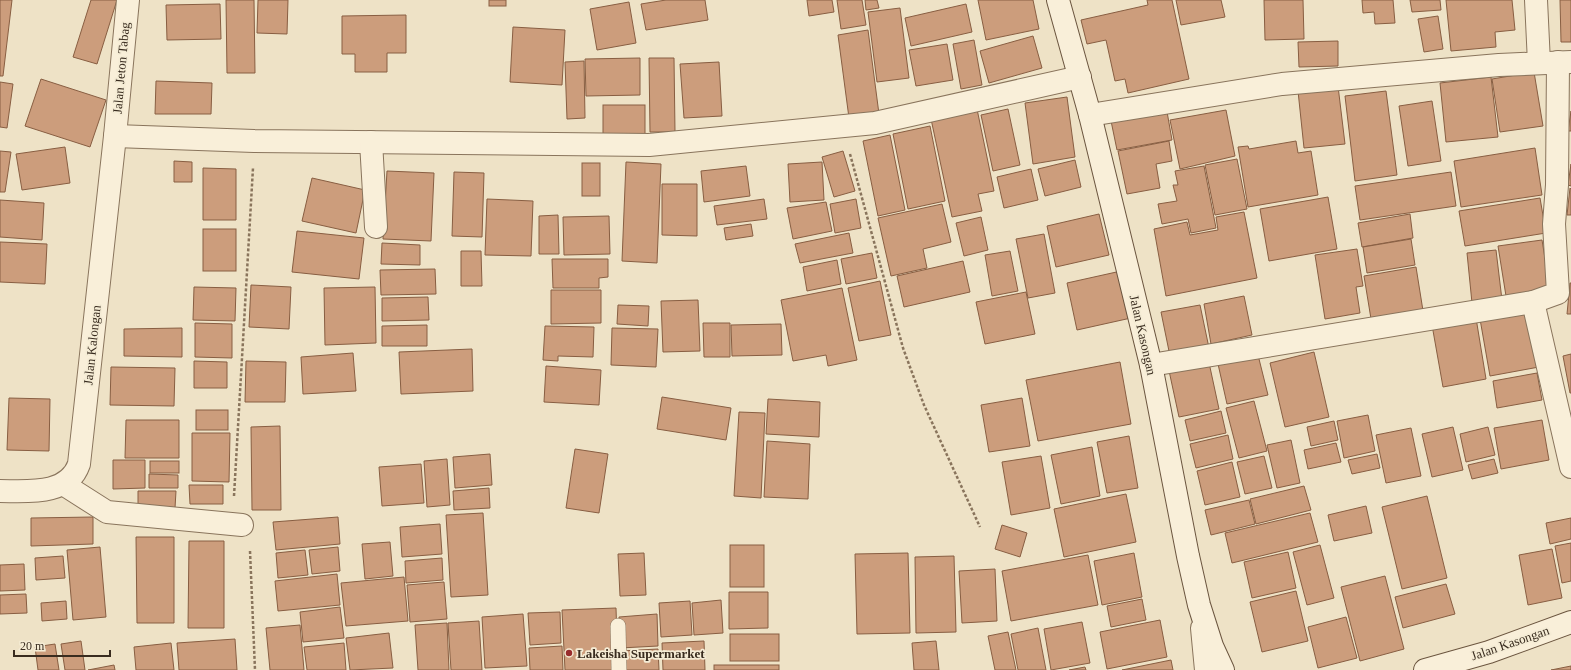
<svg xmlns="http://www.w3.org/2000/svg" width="1571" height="670" viewBox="0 0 1571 670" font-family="Georgia,serif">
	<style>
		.building { fill: #cc9d7c; stroke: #885e42 }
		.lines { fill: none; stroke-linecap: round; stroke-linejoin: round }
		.lane-casing { stroke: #89745c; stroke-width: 16 }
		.street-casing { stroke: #89745c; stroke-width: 24 }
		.secondary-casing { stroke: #6b553f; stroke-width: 24 }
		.path { stroke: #89745c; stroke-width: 2.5; stroke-dasharray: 3 2; stroke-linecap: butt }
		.lane { stroke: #f9efd9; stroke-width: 15 }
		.street { stroke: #f9efd9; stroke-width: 22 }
		.secondary { stroke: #f9efd9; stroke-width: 22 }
		.poi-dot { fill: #982c2d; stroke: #f5ecd5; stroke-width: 1.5 }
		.labels { text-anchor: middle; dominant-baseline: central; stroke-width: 3.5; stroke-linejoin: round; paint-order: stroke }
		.street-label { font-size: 13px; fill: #392c1f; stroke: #f5ecd5 }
		.poi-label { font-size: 13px; font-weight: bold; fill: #392c1f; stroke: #f5ecd5; text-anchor: start }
	</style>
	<rect width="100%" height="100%" fill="#eee2c6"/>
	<g class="building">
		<path d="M0,0H12L3,76H0Z"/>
		<path d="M91,0H117L97,64L73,57Z"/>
		<path d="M226,0H254L255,73H227Z"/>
		<path d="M258,0H288L287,34L257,33Z"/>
		<rect x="489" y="0" width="17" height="6"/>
		<path d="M666,0H705L708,20L646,30L641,4Z"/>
		<path d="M807,0H832L834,12L809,16Z"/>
		<path d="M837,0H862L866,25L841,29Z"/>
		<path d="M865,0H877L879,8L866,10Z"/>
		<path d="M978,0H1033L1039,29L986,40Z"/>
		<path d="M1147,0H1172L1189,79L1128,93L1125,79L1115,81L1106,40L1087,44L1081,20L1148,5Z"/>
		<path d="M1176,0H1221L1225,17L1181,25Z"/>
		<path d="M1264,0H1303L1304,39L1265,40Z"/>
		<path d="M1362,0H1393L1395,23L1375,24L1374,12L1363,13Z"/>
		<path d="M1410,0H1440L1441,10L1412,12Z"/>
		<path d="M1446,0H1512L1515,30L1495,32L1496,47L1451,51Z"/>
		<path d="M1560,0H1571V42H1561Z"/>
		<path d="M629,2L636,43L597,50L590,9Z"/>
		<path d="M220,4L221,39L167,40L166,5Z"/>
		<path d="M966,4L972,32L911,46L905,18Z"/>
		<path d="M900,8L909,78L877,82L868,12Z"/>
		<path d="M406,15V53H387V72H355V54H342V16Z"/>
		<path d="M1438,16L1443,49L1424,52L1418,19Z"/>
		<path d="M513,27L565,30L562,85L510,82Z"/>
		<path d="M868,30L879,114L849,118L838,35Z"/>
		<path d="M1033,36L1042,68L989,83L980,51Z"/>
		<path d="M974,40L982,85L961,89L953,44Z"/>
		<path d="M1338,41V66L1299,67L1298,42Z"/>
		<path d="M947,44L953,80L916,86L909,50Z"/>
		<path d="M640,58V95L586,96L585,59Z"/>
		<path d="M649,58H674L675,132H650Z"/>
		<path d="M584,61L585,118L567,119L565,62Z"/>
		<path d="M719,62L722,116L684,118L680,64Z"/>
		<path d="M1534,72L1543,126L1500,132L1492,79Z"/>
		<path d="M1491,77L1498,137L1446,142L1440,83Z"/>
		<path d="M41,79L106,100L90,147L25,126Z"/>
		<path d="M156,81L212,83L211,114H155Z"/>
		<path d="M0,82L13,84L7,128L0,127Z"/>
		<path d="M1338,86L1345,144L1304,148L1298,91Z"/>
		<path d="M1386,91L1397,175L1355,181L1345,96Z"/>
		<path d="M1067,97L1075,157L1033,164L1025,103Z"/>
		<path d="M1432,101L1441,161L1408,166L1399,106Z"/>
		<rect x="603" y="105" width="42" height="29"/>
		<path d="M1166,106L1172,140L1117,150L1110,116Z"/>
		<path d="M977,109L994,191L978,194L982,211L952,217L931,119Z"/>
		<path d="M1008,109L1020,165L993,171L981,115Z"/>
		<path d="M1226,110L1235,156L1180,169L1170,120Z"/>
		<path d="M1571,111V131H1568Z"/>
		<path d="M930,126L945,201L908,209L893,134Z"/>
		<path d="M890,135L905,210L878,216L863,141Z"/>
		<path d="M1169,141L1172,161L1156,164L1160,188L1127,194L1118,151Z"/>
		<path d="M1296,141L1298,153L1311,151L1318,195L1248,207L1238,147L1248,146L1249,149Z"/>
		<path d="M65,147L70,183L22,190L16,154Z"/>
		<path d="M1535,148L1542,195L1461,207L1454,161Z"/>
		<path d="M0,151L11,152L5,192H0Z"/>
		<path d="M843,151L855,191L834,197L822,157Z"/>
		<path d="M1237,159L1247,209L1215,215L1205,165Z"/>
		<path d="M1075,160L1081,187L1045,196L1038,169Z"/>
		<path d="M174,161L192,162V182H174Z"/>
		<path d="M626,162L661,164L657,263L622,261Z"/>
		<path d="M822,162L824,200L790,202L788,164Z"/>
		<rect x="582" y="163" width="18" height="33"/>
		<path d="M1571,164V186L1568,185Z"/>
		<path d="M746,166L750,196L704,202L701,171Z"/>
		<path d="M1204,166L1216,228L1191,233L1188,219L1162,224L1158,204L1177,201L1173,185H1178L1175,171Z"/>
		<path d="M203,168L236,169V220H203Z"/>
		<path d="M1031,169L1038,200L1004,208L997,177Z"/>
		<path d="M387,171L434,173L431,241L383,239Z"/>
		<path d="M454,172L484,173L482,237L452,236Z"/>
		<path d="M1451,172L1456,206L1360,220L1355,186Z"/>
		<path d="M312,178L365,190L356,233L302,221Z"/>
		<path d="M662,184H697V236L662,235Z"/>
		<path d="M1570,188L1571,189V215H1567Z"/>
		<path d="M1328,197L1337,249L1269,261L1260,209Z"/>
		<path d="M1540,198L1546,233L1465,246L1459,211Z"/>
		<path d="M487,199L533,201L531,256L485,255Z"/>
		<path d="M764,199L767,219L717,225L714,206Z"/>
		<path d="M856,199L861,228L835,233L830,204Z"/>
		<path d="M0,200L44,203L42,240L0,237Z"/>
		<path d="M826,202L832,231L793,239L787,208Z"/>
		<path d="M942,204L951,242L923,249L927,268L891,276L878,218Z"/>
		<path d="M1244,212L1257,278L1166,296L1154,229L1187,222L1190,235L1218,230L1216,217Z"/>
		<path d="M1099,214L1109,255L1056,267L1047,226Z"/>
		<path d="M1410,214L1413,238L1362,247L1358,223Z"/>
		<path d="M558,215L559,254H539V216Z"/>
		<path d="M609,216L610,254L564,255L563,217Z"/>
		<path d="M981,217L988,250L964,256L956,223Z"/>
		<path d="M751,224L753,236L726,240L724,228Z"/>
		<rect x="203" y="229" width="33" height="42"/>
		<path d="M297,231L364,238L359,279L292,272Z"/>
		<path d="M849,233L853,253L800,263L795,244Z"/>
		<path d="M1044,234L1055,293L1028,298L1016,239Z"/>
		<path d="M1411,239L1415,265L1367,273L1363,247Z"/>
		<path d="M1542,240L1550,289L1506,296L1498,246Z"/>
		<path d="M0,242L47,244L45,284L0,282Z"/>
		<path d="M382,243L420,245V265L381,264Z"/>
		<path d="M1357,249L1363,286L1356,287L1360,313L1325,319L1315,255Z"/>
		<path d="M1496,250L1502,300L1472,303L1467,253Z"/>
		<path d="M461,251H481L482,286H461Z"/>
		<path d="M1010,251L1018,291L992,296L985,255Z"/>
		<path d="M872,253L877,278L846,284L841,259Z"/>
		<path d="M552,259H608V277L599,278V288H553Z"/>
		<path d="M837,260L841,284L807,291L803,267Z"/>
		<path d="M963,261L970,292L904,307L897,276Z"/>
		<path d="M1416,267L1424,317L1372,325L1364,276Z"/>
		<path d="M435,269L436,294L381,295L380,270Z"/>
		<path d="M1121,271L1131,318L1077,330L1067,283Z"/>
		<path d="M880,281L891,335L859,341L848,288Z"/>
		<path d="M1570,283H1571V314H1567Z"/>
		<path d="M251,285L291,287L289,329L249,327Z"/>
		<path d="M194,287L236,288L235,321L193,320Z"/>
		<path d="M375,287L376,343L325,345L324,288Z"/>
		<path d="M842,288L857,360L828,366L826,355L793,361L781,300Z"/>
		<path d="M551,290H601V323L551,324Z"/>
		<path d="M1026,292L1035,334L985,344L976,302Z"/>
		<path d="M1244,296L1252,335L1211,344L1204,304Z"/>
		<path d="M428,297L429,320L382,321V298Z"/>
		<path d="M698,300L700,351L663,352L661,301Z"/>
		<path d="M618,305L649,306L648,326L617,324Z"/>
		<path d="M1200,305L1209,348L1170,356L1161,312Z"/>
		<path d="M1529,310L1539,367L1490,376L1480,319Z"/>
		<path d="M1476,318L1486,379L1443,387L1432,325Z"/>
		<path d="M195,323L232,324V358L195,357Z"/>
		<path d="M703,323H730V357H704Z"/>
		<path d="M781,324L782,355L732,356L731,325Z"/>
		<path d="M427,325V346H382V326Z"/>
		<path d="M545,326L594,327L593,357L558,356V361L543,360Z"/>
		<path d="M182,328V357L124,356V329Z"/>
		<path d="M612,328L658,329L656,367L611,365Z"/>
		<path d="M472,349L473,391L401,394L399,352Z"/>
		<path d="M1314,352L1329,417L1285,427L1270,363Z"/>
		<path d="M353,353L356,391L303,394L301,357Z"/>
		<path d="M1571,354V393H1570L1563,356Z"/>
		<path d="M1258,355L1268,395L1227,404L1218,364Z"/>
		<path d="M1208,358L1219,409L1179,417L1168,366Z"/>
		<path d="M194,361L227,362V388H194Z"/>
		<path d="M246,361L286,362L285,402H245Z"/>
		<path d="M1120,362L1131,424L1038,441L1026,380Z"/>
		<path d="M546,366L601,370L599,405L544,402Z"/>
		<path d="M111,367L175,368L174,406L110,405Z"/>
		<path d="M1537,373L1542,400L1497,408L1493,381Z"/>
		<path d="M662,397L731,408L726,440L657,429Z"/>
		<path d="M9,398L50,399L49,451L7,450Z"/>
		<path d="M1022,398L1030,446L989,452L981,405Z"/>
		<path d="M768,399L820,402L819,437L766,434Z"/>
		<path d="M1254,401L1267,451L1239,458L1226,408Z"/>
		<rect x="196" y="410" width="32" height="20"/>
		<path d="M1221,411L1226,433L1190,441L1185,420Z"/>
		<path d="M739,412L765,413L761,498L734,496Z"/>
		<path d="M1368,415L1375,451L1344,458L1337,421Z"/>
		<path d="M126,420H179V458H125Z"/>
		<path d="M1542,420L1549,460L1501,469L1494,428Z"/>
		<path d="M1334,421L1338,440L1311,446L1307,427Z"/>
		<path d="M280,426L281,510H252L251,427Z"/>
		<path d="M1453,427L1463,470L1432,477L1422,434Z"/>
		<path d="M1488,427L1495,455L1466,462L1460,434Z"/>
		<path d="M1411,428L1421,476L1386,483L1376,435Z"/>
		<path d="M192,433H230L229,482L192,481Z"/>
		<path d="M1228,435L1233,459L1196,468L1190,444Z"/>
		<path d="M1129,436L1138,488L1107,493L1097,442Z"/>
		<path d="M1291,440L1300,483L1277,488L1267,445Z"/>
		<path d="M767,441L810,444L808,499L764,497Z"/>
		<path d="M1336,443L1341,462L1308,469L1304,450Z"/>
		<path d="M1092,447L1100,496L1061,504L1051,455Z"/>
		<path d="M575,449L608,454L599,513L566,508Z"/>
		<path d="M490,454L492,485L455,488L453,457Z"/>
		<path d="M1377,454L1380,468L1352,474L1348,460Z"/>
		<path d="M1041,456L1050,508L1011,515L1002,462Z"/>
		<path d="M1264,456L1272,488L1245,494L1237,462Z"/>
		<path d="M447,459L450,505L427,507L424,461Z"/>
		<path d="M1494,459L1498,473L1472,479L1468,465Z"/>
		<path d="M113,460H145V488L113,489Z"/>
		<rect x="150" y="461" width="29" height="12"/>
		<path d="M1232,462L1240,497L1205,505L1197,471Z"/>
		<path d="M421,464L424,503L382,506L379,467Z"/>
		<path d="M149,474L178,475V488H149Z"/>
		<path d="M189,485H223V504H190Z"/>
		<path d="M1304,486L1311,510L1256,524L1250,499Z"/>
		<path d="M489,488L490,508L454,510L453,491Z"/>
		<path d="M138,491H176L175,508L138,509Z"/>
		<path d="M1126,494L1136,542L1064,557L1054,509Z"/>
		<path d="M1427,496L1447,578L1402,589L1382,507Z"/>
		<path d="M1249,500L1255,524L1211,535L1205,510Z"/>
		<path d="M1366,506L1372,533L1334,541L1328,515Z"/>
		<path d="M483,513L488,595L451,597L446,515Z"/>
		<path d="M1310,513L1318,542L1232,563L1225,533Z"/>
		<path d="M93,517V544L31,546V518Z"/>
		<path d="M338,517L340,544L276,550L273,522Z"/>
		<path d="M1571,518V539L1550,544L1546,523Z"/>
		<path d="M440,524L442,554L402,557L400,527Z"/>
		<path d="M1002,525L1027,533L1020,557L995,549Z"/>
		<path d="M136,537H174V623H137Z"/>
		<path d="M189,541H224V628H188Z"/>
		<path d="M390,542L393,576L365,579L362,544Z"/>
		<path d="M1571,543V581L1562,583L1555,546Z"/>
		<rect x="730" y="545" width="34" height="42"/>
		<path d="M1320,545L1334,598L1307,605L1293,552Z"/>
		<path d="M100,547L106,617L73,620L67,550Z"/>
		<path d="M338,547L340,571L312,574L309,550Z"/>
		<path d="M1552,549L1562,598L1528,605L1519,555Z"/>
		<path d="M305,550L308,575L278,578L276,553Z"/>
		<path d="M1288,552L1296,588L1252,598L1244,562Z"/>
		<path d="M644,553L646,595L620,596L618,554Z"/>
		<path d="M908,553L910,633L857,634L855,554Z"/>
		<path d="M1134,553L1142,597L1102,605L1094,561Z"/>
		<path d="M1088,555L1098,605L1011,621L1002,571Z"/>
		<path d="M63,556L65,578L36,580L35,558Z"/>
		<path d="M954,556L956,632L916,633L915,557Z"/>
		<path d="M442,558L443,580L406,583L405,561Z"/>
		<path d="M24,564L25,590L0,591V565Z"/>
		<path d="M995,569L997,621L962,623L959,571Z"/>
		<path d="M337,574L340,605L278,611L275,581Z"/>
		<path d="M1385,576L1404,649L1360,661L1341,587Z"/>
		<path d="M404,577L408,621L346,626L341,583Z"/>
		<path d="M444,582L447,619L410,622L407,585Z"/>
		<path d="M1446,584L1455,614L1403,628L1395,597Z"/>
		<path d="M1296,591L1308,641L1262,652L1250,602Z"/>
		<path d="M729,592H768V628L729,629Z"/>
		<path d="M26,594L27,613L0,614V595Z"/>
		<path d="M1142,599L1146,620L1111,627L1107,606Z"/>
		<path d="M721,600L723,633L694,635L692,603Z"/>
		<path d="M66,601L67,619L42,621L41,603Z"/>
		<path d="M690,601L692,635L661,637L659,603Z"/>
		<path d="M340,607L344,638L303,642L300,612Z"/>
		<path d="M616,608L618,670H565L562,610Z"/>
		<path d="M560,612L561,643L530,645L528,613Z"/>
		<path d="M523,614L527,666L485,668L482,617Z"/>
		<path d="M657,614L658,646L620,648L619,617Z"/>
		<path d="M1346,617L1357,658L1318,668L1308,627Z"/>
		<path d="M1160,620L1167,657L1107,669L1100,632Z"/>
		<path d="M479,621L482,670H451L448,623Z"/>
		<path d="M1082,622L1090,663L1051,670L1044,629Z"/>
		<path d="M447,623L449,670H418L415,625Z"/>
		<path d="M300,625L304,670H270L266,628Z"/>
		<path d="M1038,628L1046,670H1018L1011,634Z"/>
		<path d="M1008,632L1016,670H995L988,636Z"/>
		<path d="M389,633L393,668L350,670L346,638Z"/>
		<rect x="730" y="634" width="49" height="27"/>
		<path d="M235,639L237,670H179L177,643Z"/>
		<path d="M81,641L85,670H65L61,644Z"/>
		<path d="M704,641L705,670H663L662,643Z"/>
		<path d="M936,641L939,670H914L912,643Z"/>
		<path d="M171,643L174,670H136L134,647Z"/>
		<path d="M344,643L346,670H307L304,647Z"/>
		<path d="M55,644L59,670H38L35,647Z"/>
		<path d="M562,646L563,670H530L529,648Z"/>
		<path d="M658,649L659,670H621L620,651Z"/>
		<path d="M1171,660L1173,670H1122Z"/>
		<path d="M114,665L115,670H88Z"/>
		<rect x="714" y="665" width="65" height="5"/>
		<path d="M1571,666V670H1551Z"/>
		<path d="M1085,667L1086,670H1069Z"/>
	</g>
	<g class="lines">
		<g class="lane-casing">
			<path id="lane" d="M618,626L619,670"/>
		</g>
		<g class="street-casing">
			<g id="street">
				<path d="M1536,0L1539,63"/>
				<path d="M1558,62L1557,185L1554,224L1558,293L1533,302L1571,467"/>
				<path d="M1090,115L1282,84L1499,65L1571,62"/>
				<path d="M115,136L254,141L649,145L875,123L1080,77"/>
				<path d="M371,142L376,227"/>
				<path d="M1151,365L1533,302"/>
				<path d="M63,484L107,512L242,525"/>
				<path d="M0,491C27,491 68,496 79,464L115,136L128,0"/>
				<path d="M1202,628L1206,670"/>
			</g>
		</g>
		<g class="secondary-casing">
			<g id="secondary">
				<path d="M1058,0L1090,115L1151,365L1188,556L1199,605L1212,646L1223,670"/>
				<path d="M1425,670L1489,652L1571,622"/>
			</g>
		</g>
		<g class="path">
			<path d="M850,154L903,348L924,405L980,527"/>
			<path d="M234,496L253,168"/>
			<path d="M250,551L255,670"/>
		</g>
		<use href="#lane" class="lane"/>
		<use href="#street" class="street"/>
		<use href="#secondary" class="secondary"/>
	</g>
	<circle class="poi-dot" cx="569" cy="653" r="4"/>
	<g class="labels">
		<g class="street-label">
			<text transform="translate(121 68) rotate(-85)">Jalan Jeton Tabag</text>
			<text transform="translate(1143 335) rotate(77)">Jalan Kasongan</text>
			<text transform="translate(92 345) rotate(-84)">Jalan Kalongan</text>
			<text transform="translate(1510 643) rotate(-19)">Jalan Kasongan</text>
		</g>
		<g class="poi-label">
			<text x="577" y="653">Lakeisha Supermarket</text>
		</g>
	</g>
	<path d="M14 650v6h96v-6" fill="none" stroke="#392c1f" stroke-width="2"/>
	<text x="20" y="650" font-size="12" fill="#392c1f" stroke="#f5ecd5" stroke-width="3" paint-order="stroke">20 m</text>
</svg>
